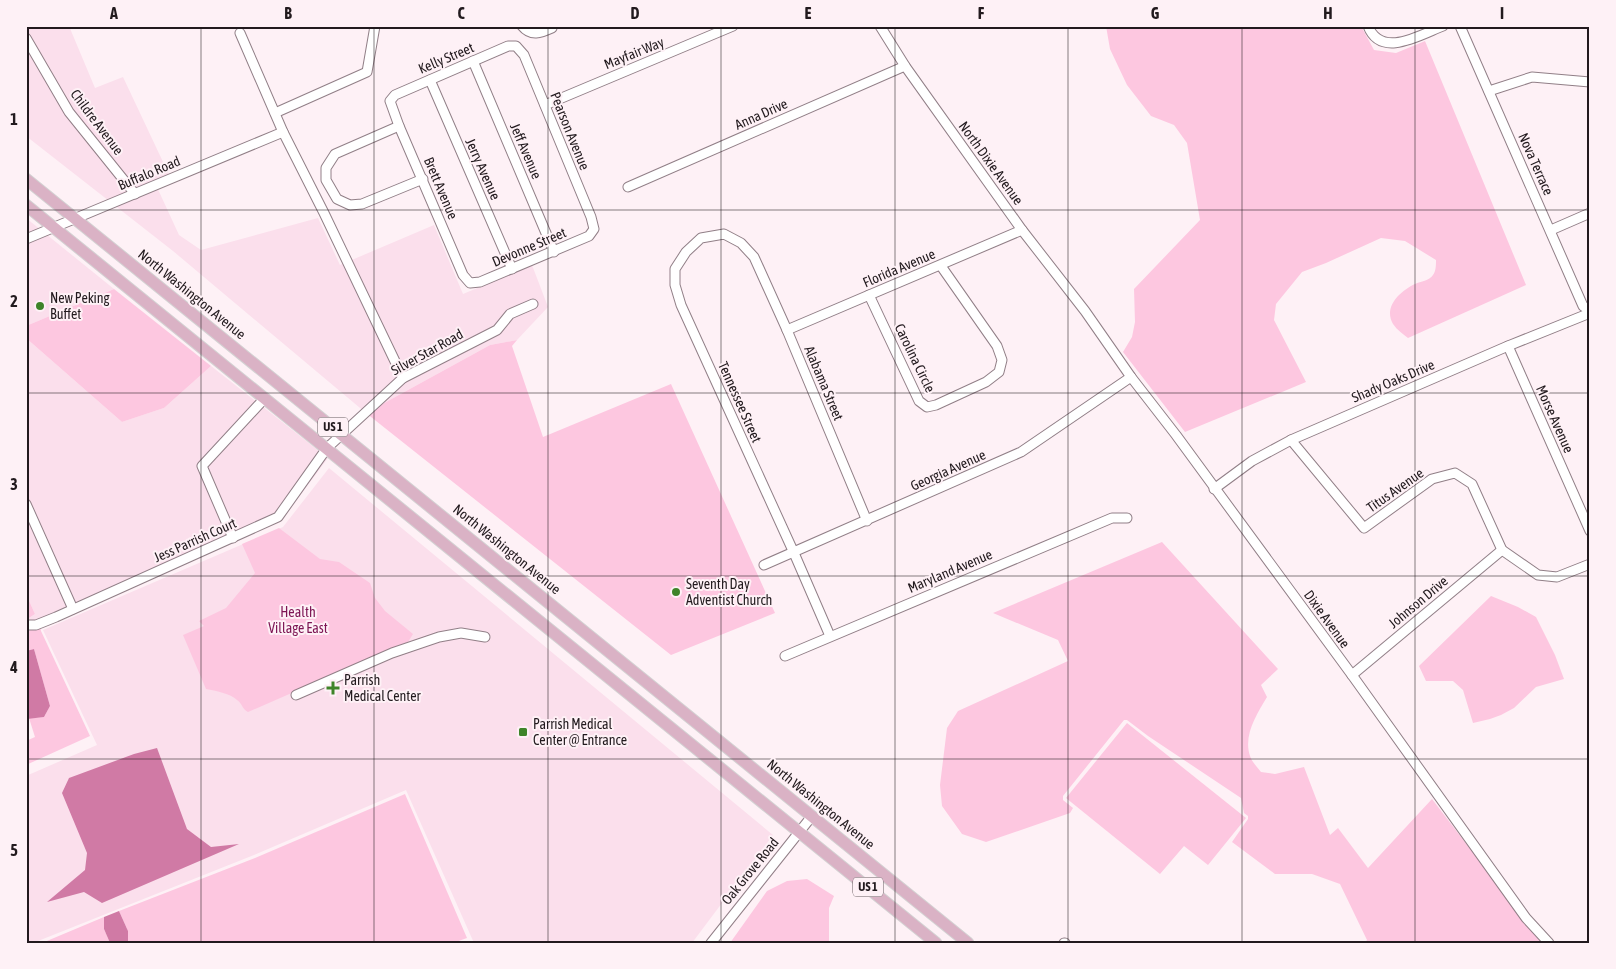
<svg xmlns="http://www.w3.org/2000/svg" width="1616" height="969" viewBox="0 0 1616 969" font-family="'Asap Condensed',sans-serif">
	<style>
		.built { fill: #fbdfec }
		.green { fill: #fdc7e0 }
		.water { fill: #d07aa5 }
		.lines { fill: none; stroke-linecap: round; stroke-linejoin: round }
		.minor-casing { stroke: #917f87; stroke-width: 11 }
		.major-casing { stroke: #d3d1d2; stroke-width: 13 }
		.minor { stroke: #fff; stroke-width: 9 }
		.major { stroke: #dab2c5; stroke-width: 11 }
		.grid { fill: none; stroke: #221a1e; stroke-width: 1; stroke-opacity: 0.55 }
		.poi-dot { fill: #3e8429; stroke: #fef1f6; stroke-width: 2 }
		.labels { text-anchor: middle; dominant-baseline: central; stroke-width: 4; stroke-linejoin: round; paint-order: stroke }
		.shield { fill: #fef1f6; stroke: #645a5f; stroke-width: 1 }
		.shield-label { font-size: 12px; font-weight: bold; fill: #221a1e }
		.street-label { font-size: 14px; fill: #221a1e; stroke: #fef1f6 }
		.poi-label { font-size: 14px; fill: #221a1e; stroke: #fef1f6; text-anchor: start }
		.park-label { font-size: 14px; fill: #7d1554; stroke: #fef1f6 }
		.neatline { fill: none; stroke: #221a1e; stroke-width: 2 }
		.grid-label { font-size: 16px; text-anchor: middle; font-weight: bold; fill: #221a1e }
	</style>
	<rect width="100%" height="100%" fill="#fef1f6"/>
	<g class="built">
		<path d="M26,26H69L95,88L123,77L172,181L156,185L179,235L201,250L318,218L340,265L434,225L463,294L532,265L548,307L517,340L490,345L366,413L173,251L26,136Z"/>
		<path d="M26,218L114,289L26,326Z"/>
		<path d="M26,338L122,422L164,408L211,366L328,458L281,521L26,632V620L35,614L26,594Z"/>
		<path d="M329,468L773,835L692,943H474L406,790L254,855L33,943H26V776L97,745L43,630L283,527Z"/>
	</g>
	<g class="green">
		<path d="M1106,26H1361L1374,50L1396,53L1425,41L1526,285L1408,338C1403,334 1397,330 1393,324C1383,307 1400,291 1415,284C1421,281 1429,281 1433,275C1436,271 1436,265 1436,260L1405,241L1381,238L1326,263L1302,272L1276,304L1274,320L1306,382L1185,432L1123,352L1132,337L1135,322L1134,289L1200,220L1187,143L1174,125L1151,116L1127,85L1110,49Z"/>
		<path d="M114,289L211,366L164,408L122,422L26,338V326Z"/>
		<path d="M517,340L512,346L543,437L671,384L775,613L671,655L366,413L490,345Z"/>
		<path d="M279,528L320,559L339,562L370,583L375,598L385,611L413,634L408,642L248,712C242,709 242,703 237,700C229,693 216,691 206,689L183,635L204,626L199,621L226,608L255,573L242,544Z"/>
		<path d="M1162,542L1278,669L1261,685L1267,697C1257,714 1243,735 1250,756C1252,762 1257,767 1261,772L1275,774L1304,767L1330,835L1338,828L1368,868L1432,799L1542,943H1365L1367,940L1340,884L1312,874H1275L1232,842L1248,819V816L1244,813L1241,798L1148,736L1127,720H1124L1063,796V800L1073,808L1070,813L986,842L962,834L942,806L940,785L947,728L958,711L1068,661L1058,640L993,613Z"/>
		<path d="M26,594L35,614L26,620Z"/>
		<path d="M1491,596L1518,607L1536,617L1555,655L1564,679L1536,687L1514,708L1501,715L1490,719L1473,723L1463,690L1453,681H1426L1419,666Z"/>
		<path d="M40,626L41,631L90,736L26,765V741L35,737L29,718L44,717L50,706L34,649L26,651V632Z"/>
		<path d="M1127,723L1246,818L1208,865L1184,846L1160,874L1066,798Z"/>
		<path d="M405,794L467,938L453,943H128V931L119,911L255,858Z"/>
		<path d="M807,879L834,896L829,908V943H730L767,891L787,881Z"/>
		<path d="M104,917V929L110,943H42Z"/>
	</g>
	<g class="water">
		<path d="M34,649L50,706L44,717L27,719L26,651Z"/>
		<path d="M157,748L187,829L211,847L239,844L102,903L84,892L47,902L85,870L87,853L62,793L69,778L134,754Z"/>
		<path d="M119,911L128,931V943H110L104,929V917Z"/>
	</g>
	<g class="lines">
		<g class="minor-casing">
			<g id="minor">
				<path d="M522,26C531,37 541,33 552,28"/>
				<path d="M880,26L905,66L1022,230L1085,311L1131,377L1176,435L1352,675L1526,918L1549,943"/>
				<path d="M1368,26C1381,59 1420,35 1443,26"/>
				<path d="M1460,26L1583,306L1590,311"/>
				<path d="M240,33L283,132L324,213L403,378"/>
				<path d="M26,38L69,112L135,194"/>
				<path d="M508,46H516L524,55L591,217L594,229L589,236L480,282L470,283L463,275L399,126L390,101L395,95Z"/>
				<path d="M473,61L554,252"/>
				<path d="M430,80L512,269"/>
				<path d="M1489,91L1532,77L1590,82"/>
				<path d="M545,105L733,26"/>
				<path d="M275,113L367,72L375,26"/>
				<path d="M399,126L335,154L326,168V180L337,199L350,205L362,204L423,179"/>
				<path d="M628,187L905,66"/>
				<path d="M1551,230L1590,213"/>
				<path d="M26,239L283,132"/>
				<path d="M869,295L919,401L927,407L936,405L986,382L999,372L1002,360L997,346L941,266"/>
				<path d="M787,330L1022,230"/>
				<path d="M1508,346L1590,531"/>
				<path d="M1291,440L1364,528L1432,479L1455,473L1472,484L1502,550L1538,575L1557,577L1590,564"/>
				<path d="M1214,489L1252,461L1291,440L1508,346L1590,313"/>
				<path d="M26,504L73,609"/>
				<path d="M233,538L202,466L265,398"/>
				<path d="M764,565L1021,452L1131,377"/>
				<path d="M26,625H36L56,617L278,517L327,448L403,378L497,330L510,314L533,304"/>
				<path d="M830,636L794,553L681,305L675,285V269L686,252L701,238L724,234L741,243L754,257L787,330L867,521"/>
				<path d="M785,656L1112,518H1127"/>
				<path d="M1352,675L1502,550"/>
				<path d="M296,695L392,653L439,637L461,633L485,637"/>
				<path d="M711,943L812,816"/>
				<path d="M1064,943H1065"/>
			</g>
		</g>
		<g class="major-casing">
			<g id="major">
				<path d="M26,179L968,943"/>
				<path d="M26,205L936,943"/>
			</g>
		</g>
		<use href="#minor" class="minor"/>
		<use href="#major" class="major"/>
	</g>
	<path class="grid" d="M201,26V943M374,26V943M548,26V943M721,26V943M895,26V943M1068,26V943M1242,26V943M1415,26V943M26,210H1590M26,393H1590M26,576H1590M26,759H1590"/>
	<g class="poi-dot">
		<circle cx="40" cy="306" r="5"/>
		<circle cx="676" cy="592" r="5"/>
		<path d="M330.5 680.5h5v5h5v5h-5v5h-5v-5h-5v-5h5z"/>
		<rect x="518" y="727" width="10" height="10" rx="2.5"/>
	</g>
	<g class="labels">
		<g class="shield">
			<rect x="318" y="417.5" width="30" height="19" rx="4"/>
			<rect x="853" y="877.5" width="30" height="19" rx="4"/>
		</g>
		<g class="shield-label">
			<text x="333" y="427">US 1</text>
			<text x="868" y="887">US 1</text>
		</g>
		<g class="street-label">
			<text transform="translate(634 53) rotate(-22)">Mayfair Way</text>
			<text transform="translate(446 58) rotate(-23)">Kelly Street</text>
			<text transform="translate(761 114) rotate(-24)">Anna Drive</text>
			<text transform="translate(97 122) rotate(53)">Childre Avenue</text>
			<text transform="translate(570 131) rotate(68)">Pearson Avenue</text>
			<text transform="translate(526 151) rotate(67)">Jeff Avenue</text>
			<text transform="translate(991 163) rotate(54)">North Dixie Avenue</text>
			<text transform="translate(1536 164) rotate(66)">Nova Terrace</text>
			<text transform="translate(483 169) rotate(66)">Jerry Avenue</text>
			<text transform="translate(149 173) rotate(-23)">Buffalo Road</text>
			<text transform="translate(441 188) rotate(67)">Brett Avenue</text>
			<text transform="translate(529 247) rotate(-23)">Devonne Street</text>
			<text transform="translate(899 268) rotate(-23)">Florida Avenue</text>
			<text transform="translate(192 294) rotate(39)">North Washington Avenue</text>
			<text transform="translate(427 352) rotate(-29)">Silver Star Road</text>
			<text transform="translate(915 358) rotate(64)">Carolina Circle</text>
			<text transform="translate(1393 381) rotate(-23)">Shady Oaks Drive</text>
			<text transform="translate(824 383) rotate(67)">Alabama Street</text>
			<text transform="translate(740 402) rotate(66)">Tennessee Street</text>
			<text transform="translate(1555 419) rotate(66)">Morse Avenue</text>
			<text transform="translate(948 470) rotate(-24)">Georgia Avenue</text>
			<text transform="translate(1395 490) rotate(-35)">Titus Avenue</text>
			<text transform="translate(195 540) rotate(-24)">Jess Parrish Court</text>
			<text transform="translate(507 549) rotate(39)">North Washington Avenue</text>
			<text transform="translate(950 571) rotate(-23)">Maryland Avenue</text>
			<text transform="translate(1418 602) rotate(-40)">Johnson Drive</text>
			<text transform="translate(1327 619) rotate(54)">Dixie Avenue</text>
			<text transform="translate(821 804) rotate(39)">North Washington Avenue</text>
			<text transform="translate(750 871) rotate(-51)">Oak Grove Road</text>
		</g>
		<g class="poi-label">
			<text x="50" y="298">New Peking<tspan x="50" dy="16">Buffet</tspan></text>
			<text x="686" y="584">Seventh Day<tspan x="686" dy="16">Adventist Church</tspan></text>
			<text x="344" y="680">Parrish<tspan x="344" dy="16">Medical Center</tspan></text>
			<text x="533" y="724">Parrish Medical<tspan x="533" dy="16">Center @ Entrance</tspan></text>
		</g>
		<g class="park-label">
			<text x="298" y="612">Health<tspan x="298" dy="16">Village East</tspan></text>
		</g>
	</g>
	<rect width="1616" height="969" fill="none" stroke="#fef1f6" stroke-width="55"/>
	<rect x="28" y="28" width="1560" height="914" class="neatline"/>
	<g class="grid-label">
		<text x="114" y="19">A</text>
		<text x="288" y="19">B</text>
		<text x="461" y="19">C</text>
		<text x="635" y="19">D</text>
		<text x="808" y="19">E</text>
		<text x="981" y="19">F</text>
		<text x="1155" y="19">G</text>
		<text x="1328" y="19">H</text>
		<text x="1502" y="19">I</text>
		<text x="14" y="125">1</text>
		<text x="14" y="307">2</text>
		<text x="14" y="490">3</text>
		<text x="14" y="673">4</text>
		<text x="14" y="856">5</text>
	</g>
</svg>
